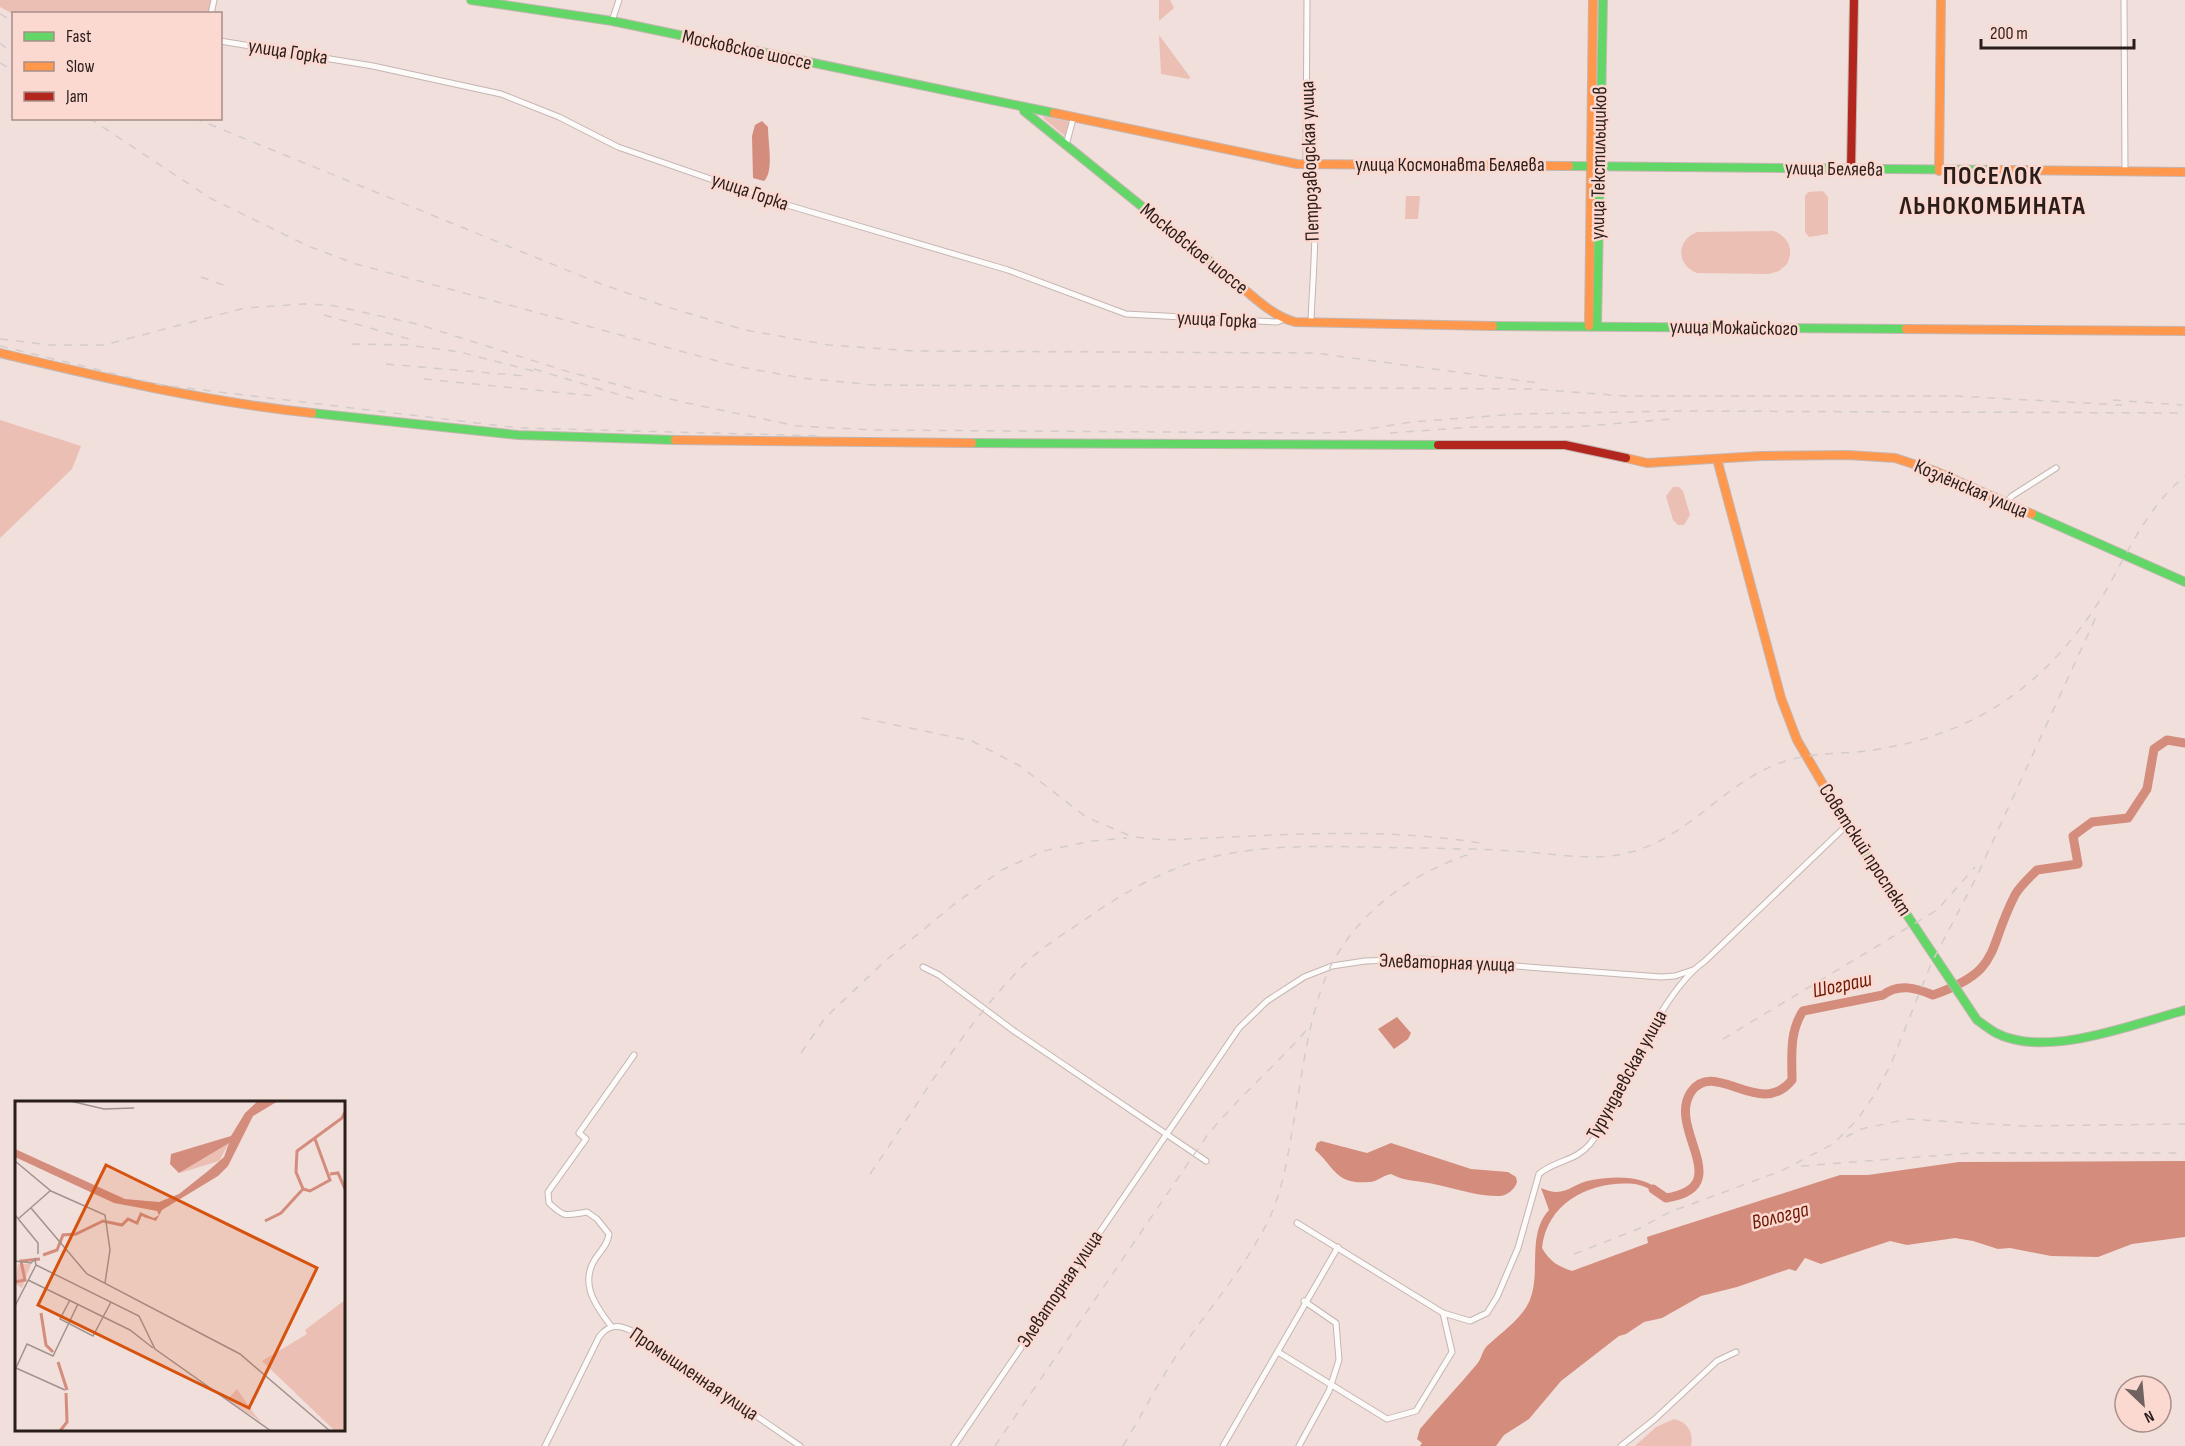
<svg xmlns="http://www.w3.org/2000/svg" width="2185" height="1446" viewBox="0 0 2185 1446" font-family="'Sofia Sans Condensed',sans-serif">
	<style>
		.green { fill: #ebbfb4 }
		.water { fill: #d48c7c }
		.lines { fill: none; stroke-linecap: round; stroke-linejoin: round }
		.river { stroke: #d48c7c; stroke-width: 9 }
		.street-casing { stroke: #c4b6b2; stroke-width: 7 }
		.fast-casing { stroke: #c4b6b2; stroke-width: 10 }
		.slow-casing { stroke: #c4b6b2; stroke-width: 10 }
		.jam-casing { stroke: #c4b6b2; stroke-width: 10 }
		.street { stroke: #fdfafa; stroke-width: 5 }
		.fast { stroke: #63d668; stroke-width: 8 }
		.slow { stroke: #ff974d; stroke-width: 8 }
		.jam { stroke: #b3261e; stroke-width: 8 }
		.rail { stroke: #d2cccc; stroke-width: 1.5; stroke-dasharray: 8 8; stroke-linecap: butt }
		.labels { text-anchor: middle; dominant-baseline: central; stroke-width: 5; stroke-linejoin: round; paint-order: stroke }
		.street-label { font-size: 20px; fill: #2a1e1b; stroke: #fbd9d1 }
		.water-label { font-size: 21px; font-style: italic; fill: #6e1804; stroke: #fbd9d1 }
		.district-label { font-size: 26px; font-weight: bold; letter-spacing: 1.5px; fill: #2a1e1b; stroke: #fbd9d1 }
		.inset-river { fill: none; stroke: #d48c7c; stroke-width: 3 }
		.inset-road { fill: none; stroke: #a1928e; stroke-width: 1.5 }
		.view { fill: #d5530e; fill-opacity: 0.15; stroke: #d5530e; stroke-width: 3 }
		.inset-edge { fill: none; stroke: #2a1e1b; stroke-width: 3 }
	</style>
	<rect width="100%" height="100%" fill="#f1dfdb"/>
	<g class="green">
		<path d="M0,0H212L209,13L13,14L0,7Z"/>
		<path d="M1159,0H1170L1174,8L1159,21Z"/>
		<path d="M1159,35L1190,77L1189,79L1161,74Z"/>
		<path d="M1044,116L1070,122L1066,137L1043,118Z"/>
		<path d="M1823,191L1828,197V234L1809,237L1805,232V196L1808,192Z"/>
		<path d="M1406,196H1420L1418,219H1405Z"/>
		<path d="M1774,231C1789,237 1794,250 1787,264L1779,271L1769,274L1697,273C1676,265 1676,240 1697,232Z"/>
		<path d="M0,420L81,446L72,469L0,538Z"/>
		<path d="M1673,487H1679L1683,491L1690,515L1684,525H1678L1673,520L1666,496Z"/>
		<path d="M1674,1419C1687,1422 1694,1432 1691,1446H1635L1656,1427Z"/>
	</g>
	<g class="water">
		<path d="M762,121L768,127C768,142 774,172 764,181L753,178L752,136L755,125Z"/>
		<path d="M1397,1017L1411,1033L1408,1039L1394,1049L1378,1029Z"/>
		<path d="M1321,1141L1367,1153L1391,1143L1471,1169L1508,1172L1516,1177L1517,1182C1515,1189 1508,1195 1500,1196C1473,1197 1448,1185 1422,1182C1409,1180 1403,1180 1391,1174C1383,1175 1377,1182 1369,1182C1335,1185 1335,1167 1315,1150L1317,1143Z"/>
		<path d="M2185,1161V1237L2132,1244L2098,1257L2051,1256L2010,1248L1998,1249L1973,1241L1955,1238L1907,1245L1890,1241L1821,1264L1805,1258L1796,1271L1789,1269L1737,1287L1701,1296L1662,1318L1644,1322L1626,1334L1619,1336L1561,1381L1529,1419L1504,1435L1496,1446H1420L1422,1443L1417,1439L1420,1429C1438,1407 1459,1386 1477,1364C1482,1358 1482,1350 1488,1345C1502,1332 1521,1319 1529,1302C1542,1274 1526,1235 1549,1210L1541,1188C1565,1199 1570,1184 1592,1180C1616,1176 1645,1175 1662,1193C1653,1192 1644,1185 1635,1184C1593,1180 1547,1201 1542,1248C1550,1262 1558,1266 1572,1271L1648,1243L1647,1237L1840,1175H1868L1959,1162Z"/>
	</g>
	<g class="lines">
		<path class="river" d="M1653,1189L1666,1198C1738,1187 1666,1129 1691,1092C1715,1058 1760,1120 1792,1080C1792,1057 1789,1032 1803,1011L1883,995C1899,983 1916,988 1933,995C2003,970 1986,951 2015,895C2020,886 2030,877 2037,870L2078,864L2073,836L2092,822L2128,818L2147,789L2154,749L2167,740L2185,743"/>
		<g class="street-casing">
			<g id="street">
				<path d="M1307,0L1306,157C1322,197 1312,278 1311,323"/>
				<path d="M2124,0L2125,172"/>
				<path d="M211,14L214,0"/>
				<path d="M612,21L619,0"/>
				<path d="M220,41L373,66L501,94L559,117L618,147L777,202L1008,270L1126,314L1277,322L1284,319"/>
				<path d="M1066,145L1073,119"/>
				<path d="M2006,503L2012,496L2056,468"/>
				<path d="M923,967L939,975L1014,1031L1206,1161"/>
				<path d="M1297,1223L1443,1313L1470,1321L1487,1313L1497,1297L1518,1248L1539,1174C1555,1160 1575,1162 1590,1144C1598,1134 1604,1120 1610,1108C1634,1065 1665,989 1705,961L1847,825"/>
				<path d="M611,1326C594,1304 578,1281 598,1255C603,1248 608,1243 609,1234L597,1219L587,1212C566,1215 566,1219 549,1203L548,1192L586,1139L579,1133L634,1055"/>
				<path d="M1278,1352L1387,1419L1416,1411L1452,1352L1443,1313"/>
				<path d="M545,1446L599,1337C609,1323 620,1325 634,1332L800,1446"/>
				<path d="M954,1446L1239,1028L1267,1001L1304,977L1332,966L1365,961L1423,959L1661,977L1675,976L1693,970"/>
				<path d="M1223,1446L1338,1247"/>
				<path d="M1299,1446L1329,1391L1339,1360L1336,1323L1304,1301"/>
				<path d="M1621,1446L1655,1419L1717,1361L1736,1352"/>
			</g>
		</g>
		<g class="fast-casing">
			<g id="fast">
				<path d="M471,0L612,21L1054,113"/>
				<path d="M1024,111L1239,285"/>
				<path d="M1569,166L2000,170"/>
				<path d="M1493,326L1906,329"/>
				<path d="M1597,326L1603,0"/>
				<path d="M312,413L518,435L675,440"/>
				<path d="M972,443L1438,445"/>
				<path d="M2032,514L2185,582"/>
				<path d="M1824,786L1847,825L1977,1020C1983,1024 1989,1029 1996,1033C2046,1059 2134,1024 2185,1010"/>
			</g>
		</g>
		<g class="slow-casing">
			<g id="slow">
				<path d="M1054,113L1297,164L1569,166"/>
				<path d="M2000,170L2185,172"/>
				<path d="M1939,171L1941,0"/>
				<path d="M1239,285C1256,299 1273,316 1295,322L1493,326"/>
				<path d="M1589,326L1593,0"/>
				<path d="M1906,329L2185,331"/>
				<path d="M0,353C104,378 206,402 312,413"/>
				<path d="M675,440L972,443"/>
				<path d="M1626,458L1647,463L1760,456L1848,455L1895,458L1935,471L2032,514"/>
				<path d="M1717,459L1781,698L1797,740L1824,786"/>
			</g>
		</g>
		<g class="jam-casing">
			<g id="jam">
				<path d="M1851,169L1854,0"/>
				<path d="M1438,445H1565L1626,458"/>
			</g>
		</g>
		<use href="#street" class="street"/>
		<use href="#fast" class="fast"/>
		<use href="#slow" class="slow"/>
		<use href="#jam" class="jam"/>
		<g class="rail">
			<path d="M0,14L14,22"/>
			<path d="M0,43L14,55"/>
			<path d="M0,63L14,71"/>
			<path d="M89,118L210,198L308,246L356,264L740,367L802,378L874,385L1533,389L1625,396H1954L2122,405"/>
			<path d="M194,118L596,282L664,306L745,330L829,345L914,351L1315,353L1538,383"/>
			<path d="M201,277L226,286"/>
			<path d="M324,315L416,341"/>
			<path d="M0,339L51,345H104L245,308L304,304L330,305L417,324L566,371L682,402L797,426L875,430L1310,433L1348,432L1412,422L1517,414L1674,411L2185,413"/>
			<path d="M352,344L407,345L460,352L541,373"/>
			<path d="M0,346L161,385L519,428L824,436"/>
			<path d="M386,364L525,376"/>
			<path d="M534,369L637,400"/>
			<path d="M424,379L595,396"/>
			<path d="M2113,400L2182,405"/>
			<path d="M1390,433L1474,427H1574L1672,419"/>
			<path d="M862,718L972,741L1020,766L1086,817L1133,837L1164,840C1268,836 1376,826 1480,843"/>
			<path d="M1723,1039L1937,910L1975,867"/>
			<path d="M801,1053L825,1018L885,961L957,902L1002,870L1043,851L1092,841L1127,838"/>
			<path d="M1846,1137L1861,1129L1908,1119L2021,1126L2185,1124"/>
			<path d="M1801,1166L1971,1153H2185"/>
			<path d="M870,1174C920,1102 965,1022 1028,961C1047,943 1072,929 1093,914C1127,891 1162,871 1201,860C1272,840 1352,848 1425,848C1455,849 1484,849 1514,851C1546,853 1578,859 1610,856C1683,848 1714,789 1777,764C1803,754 1828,754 1856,752C1897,748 1935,738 1972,720C2030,692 2075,643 2108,587C2131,546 2148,507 2185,476"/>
			<path d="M1574,1254L1638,1229L1670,1212L1781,1171L1833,1144L1857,1120L1875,1094L1891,1064L1931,964L1976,878L2096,617"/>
			<path d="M995,1446L1206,1137C1238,1097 1277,1065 1310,1026"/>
			<path d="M1123,1446C1141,1416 1157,1385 1176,1356C1207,1311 1246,1267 1270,1217C1284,1186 1288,1153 1294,1120C1303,1070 1310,1002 1335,958C1365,906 1417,871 1473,853"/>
		</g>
	</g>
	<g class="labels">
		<g class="street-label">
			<text transform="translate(747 50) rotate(12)">Московское шоссе</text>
			<text transform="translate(288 52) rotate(9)">улица Горка</text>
			<text transform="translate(1310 161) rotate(-92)">Петрозаводская улица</text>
			<text transform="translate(1599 163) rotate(-89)">улица Текстильщиков</text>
			<text x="1450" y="165">улица Космонавта Беляева</text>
			<text transform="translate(1834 169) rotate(1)">улица Беляева</text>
			<text transform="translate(750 192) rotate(19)">улица Горка</text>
			<text transform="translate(1194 249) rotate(39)">Московское шоссе</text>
			<text transform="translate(1217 320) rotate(3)">улица Горка</text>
			<text transform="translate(1734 328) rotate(1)">улица Можайского</text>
			<text transform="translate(1971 489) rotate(23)">Козлёнская улица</text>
			<text transform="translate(1865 850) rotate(57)">Советский проспект</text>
			<text transform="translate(1447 963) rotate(2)">Элеваторная улица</text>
			<text transform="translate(1627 1075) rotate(-61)">Турундаевская улица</text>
			<text transform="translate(1060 1289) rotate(-56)">Элеваторная улица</text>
			<text transform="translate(694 1374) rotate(34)">Промышленная улица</text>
		</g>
		<g class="water-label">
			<text transform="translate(1842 985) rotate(-12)">Шограш</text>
			<text transform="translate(1780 1216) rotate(-14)">Вологда</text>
		</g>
		<g class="district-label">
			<text x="1993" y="176">ПОСЕЛОК<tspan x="1993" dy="30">ЛЬНОКОМБИНАТА</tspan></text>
		</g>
	</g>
	<g transform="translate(15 1101)">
		<rect width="330" height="330" fill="#f1dfdb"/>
		<path d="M214,42L204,60L165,72L200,47ZM3,163H16L7,187L0,183ZM330,199V330H320L247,260L292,233L290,229ZM222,288L240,314L247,321L212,299Z" fill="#ebbfb4"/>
		<path d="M243,0H263L238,15L213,65L203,75L147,109L141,120L132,117L129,113L139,117L144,114L142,110L99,102L0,56V48L110,98L144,101L164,93L193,70L209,56L214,42L164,72L155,63L156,53L216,35L230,12Z" fill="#d48c7c"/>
		<path class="inset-river" d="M315,73L323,72L330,88M288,88L295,90L315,79L300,38M250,120L266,112L288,88L281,71L282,50L327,17L330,11M28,154L42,149L48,134L61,133L88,120L107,124L113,118L122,122L126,113L132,116M0,181L10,179L6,160L25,158M26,212L31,244L38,251M43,261L52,289M45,330L52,321L51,292"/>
		<path class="inset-road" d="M55,0L89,8L119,7M0,60L36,90L90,114L95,149L90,182M16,107L72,173L225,253L315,330M0,114L23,142V153M3,118L35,90M20,159L21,164L124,215L140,248L256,330M0,160L16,162L21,157M13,179L115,229L138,247M55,199L45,218L78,235L96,201M0,205L21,164M1,267L12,243L38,255L63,203M1,267L50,289"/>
		<path class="view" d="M91,64L302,167L234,307L23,204Z"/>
		<rect width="330" height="330" class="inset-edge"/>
	</g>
	<rect x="12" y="12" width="210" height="108" fill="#fbd9d1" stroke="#a78e88" stroke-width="1.5"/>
	<rect x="24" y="32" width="30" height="9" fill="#63d668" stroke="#a78e88" stroke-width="1.5"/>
	<text x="66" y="42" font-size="18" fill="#2a1e1b">Fast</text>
	<rect x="24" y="62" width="30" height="9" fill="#ff974d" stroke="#a78e88" stroke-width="1.5"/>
	<text x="66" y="72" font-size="18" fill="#2a1e1b">Slow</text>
	<rect x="24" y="92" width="30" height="9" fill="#b3261e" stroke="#a78e88" stroke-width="1.5"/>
	<text x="66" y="102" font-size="18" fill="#2a1e1b">Jam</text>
	<g transform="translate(2143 1404) rotate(154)"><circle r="28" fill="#fbd9d1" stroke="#a78e88" stroke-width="1.5"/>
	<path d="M0-4.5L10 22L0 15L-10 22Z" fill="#70625e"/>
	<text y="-9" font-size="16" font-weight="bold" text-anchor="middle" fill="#2a1e1b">N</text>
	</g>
	<path d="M1981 39v9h153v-9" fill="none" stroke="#2a1e1b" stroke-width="3"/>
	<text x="1990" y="39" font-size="18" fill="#2a1e1b" stroke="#fbd9d1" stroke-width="4.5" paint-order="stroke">200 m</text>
</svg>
